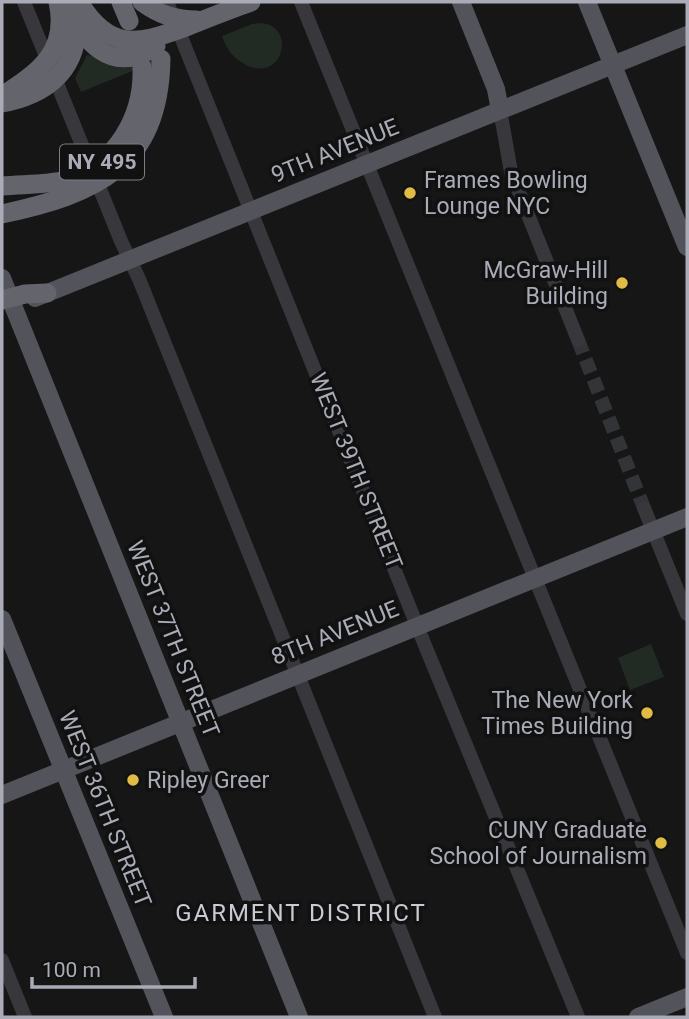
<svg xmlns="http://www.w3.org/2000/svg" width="689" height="1019" viewBox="0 0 689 1019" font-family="Roboto,sans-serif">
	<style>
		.green { fill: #222a24 }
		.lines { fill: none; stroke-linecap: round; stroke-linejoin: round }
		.minor-tunnel { stroke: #333437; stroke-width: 14; stroke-dasharray: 14 7; stroke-linecap: butt }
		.minor { stroke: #37373c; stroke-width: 14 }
		.major { stroke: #53545b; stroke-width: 18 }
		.highway { stroke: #64656c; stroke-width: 19 }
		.poi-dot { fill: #e0bc45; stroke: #111112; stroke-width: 2.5 }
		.labels { text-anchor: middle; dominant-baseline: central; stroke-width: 7; stroke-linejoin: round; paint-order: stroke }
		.shield { fill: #111112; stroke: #7b7e85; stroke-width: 2 }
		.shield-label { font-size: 21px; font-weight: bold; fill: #a9acb6 }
		.street-label { font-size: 23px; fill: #a9acb6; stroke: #111112 }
		.poi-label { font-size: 23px; fill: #a9acb6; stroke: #111112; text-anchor: end }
		.neighbourhood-label { font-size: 24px; letter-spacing: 2px; fill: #c9cbd3; stroke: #111112 }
	</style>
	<rect width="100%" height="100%" fill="#161617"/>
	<g class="green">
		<path d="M252,24C298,15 287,85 246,65C234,59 226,49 222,36Z"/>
		<path d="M170,52L169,56L81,92L75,78L87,55L144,62Z"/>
		<path d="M651,644L664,677L630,690L618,658Z"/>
	</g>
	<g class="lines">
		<path class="minor-tunnel" d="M578,340L644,508"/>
		<g class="minor">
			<path d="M24,2L121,241L139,279L435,1017"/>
			<path d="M167,2L424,643L578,1017"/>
			<path d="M301,2L687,953"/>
			<path d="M500,110L511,172L578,340"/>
			<path d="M644,508L687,614"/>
			<path d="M2,960L25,1017"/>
		</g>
		<g class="major">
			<path d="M461,2L496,89L500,110"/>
			<path d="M587,2L687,247"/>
			<path d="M2,278L299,1017"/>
			<path d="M35,298L687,35"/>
			<path d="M2,619L164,1017"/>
			<path d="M2,795L687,517"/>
			<path d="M638,1017L687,997"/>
		</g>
		<g class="highway">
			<path d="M65,2C84,41 110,77 156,46"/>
			<path d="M79,2C109,51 137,45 183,28C206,19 228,10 251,2"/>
			<path d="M121,2L129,21"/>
			<path d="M142,2C160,15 175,20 197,20"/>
			<path d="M2,96C39,72 69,51 58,2"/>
			<path d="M2,103C44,95 75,73 77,28"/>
			<path d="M2,186C23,184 46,185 67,180C116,165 144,116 142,67"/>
			<path d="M2,214C96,194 159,167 161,59"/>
			<path d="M2,300L25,294L47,293"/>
		</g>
	</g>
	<g class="poi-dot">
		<circle cx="410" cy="193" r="7"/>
		<circle cx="622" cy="283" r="7"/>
		<circle cx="647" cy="713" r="7"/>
		<circle cx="133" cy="780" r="7"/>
		<circle cx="661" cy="843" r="7"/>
	</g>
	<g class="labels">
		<rect class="shield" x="60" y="144.5" width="84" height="35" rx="5"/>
		<g class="shield-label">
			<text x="102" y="162">NY 495</text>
		</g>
		<g class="street-label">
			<text transform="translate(335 151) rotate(-22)">9TH AVENUE</text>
			<text transform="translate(356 471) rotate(68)">WEST 39TH STREET</text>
			<text transform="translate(335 633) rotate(-22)">8TH AVENUE</text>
			<text transform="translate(173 639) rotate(68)">WEST 37TH STREET</text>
			<text transform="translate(105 809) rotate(68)">WEST 36TH STREET</text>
		</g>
		<g class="poi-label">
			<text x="424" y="180" text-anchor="start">Frames Bowling<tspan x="424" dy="26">Lounge NYC</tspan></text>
			<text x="608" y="270">McGraw-Hill<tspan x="608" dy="26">Building</tspan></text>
			<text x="633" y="700">The New York<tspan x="633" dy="26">Times Building</tspan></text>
			<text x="147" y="780" text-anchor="start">Ripley Greer</text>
			<text x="647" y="830">CUNY Graduate<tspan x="647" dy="26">School of Journalism</tspan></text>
		</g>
		<g class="neighbourhood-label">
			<text x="301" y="913">GARMENT DISTRICT</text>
		</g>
	</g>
	<rect width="689" height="1019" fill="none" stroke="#a9acb6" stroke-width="7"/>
	<path d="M32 977v10h163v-10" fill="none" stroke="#a9acb6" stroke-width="3.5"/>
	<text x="42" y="977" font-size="21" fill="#a9acb6" stroke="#111112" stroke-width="5" paint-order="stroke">100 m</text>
</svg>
